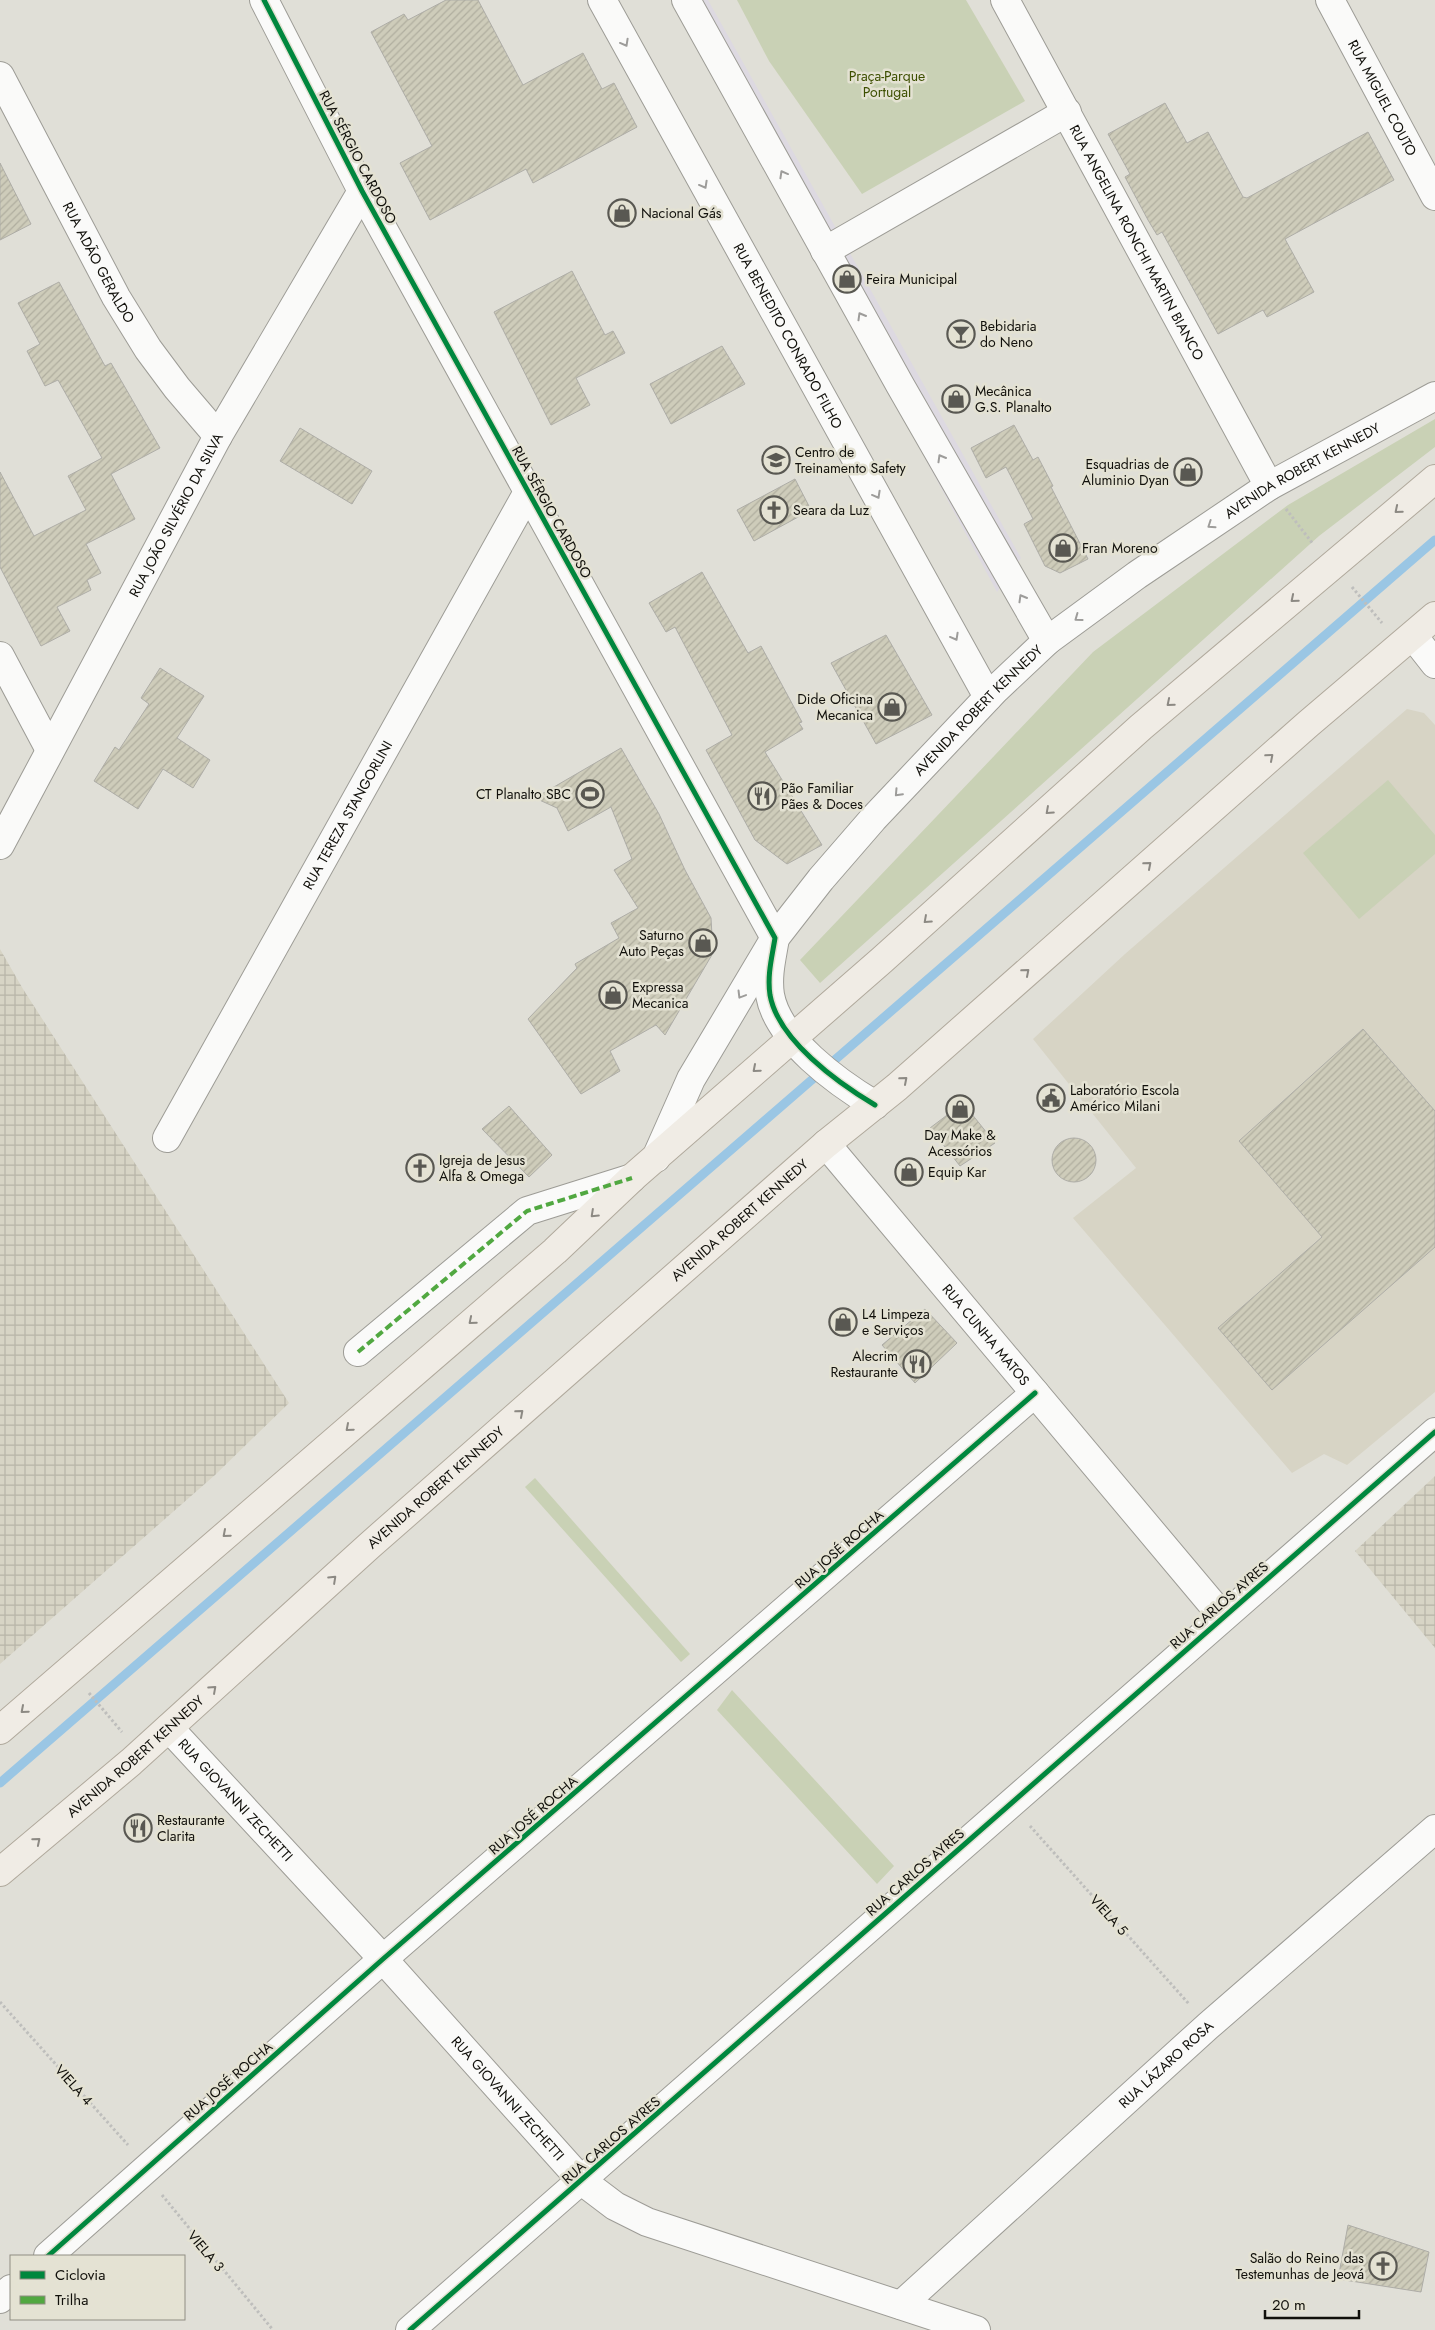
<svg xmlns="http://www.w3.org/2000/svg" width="1435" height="2330" viewBox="0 0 1435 2330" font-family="Jost,sans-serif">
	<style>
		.commercial { fill: #ddd9e1 }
		.industrial { fill: url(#industrial-grid) }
		.built { fill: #d7d4c5 }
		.green { fill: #c9d1b5 }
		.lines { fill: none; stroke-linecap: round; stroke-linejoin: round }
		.stream { stroke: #9ac6e4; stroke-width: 9 }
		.building { fill: url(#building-hatch); stroke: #aeada7 }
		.minor-casing { stroke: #9d9c96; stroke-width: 30 }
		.major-casing { stroke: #b0a99c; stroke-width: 30 }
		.path { stroke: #bebebc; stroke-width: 3; stroke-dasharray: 2.5 2.5; stroke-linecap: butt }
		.minor { stroke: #fafaf9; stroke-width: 28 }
		.major { stroke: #f0ece5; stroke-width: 28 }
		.quiet { stroke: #51a841; stroke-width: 4; stroke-dasharray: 8 4; stroke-linecap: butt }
		.cycleway-casing { stroke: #e4e2d3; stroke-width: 8 }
		.cycleway { stroke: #00873e; stroke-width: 5 }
		.oneway { stroke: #9d9c9a }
		.oneway2 { stroke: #8c8983 }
		.labels { text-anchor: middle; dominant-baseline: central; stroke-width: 5; stroke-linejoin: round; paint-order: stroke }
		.park-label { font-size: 14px; fill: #3d4f00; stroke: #e4e2d3 }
		.street-label { font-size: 14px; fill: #11100b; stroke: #e4e2d3 }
		.poi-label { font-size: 14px; fill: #11100b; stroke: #e4e2d3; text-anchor: start }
	</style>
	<defs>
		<pattern id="industrial-grid" width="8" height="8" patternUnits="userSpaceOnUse" patternTransform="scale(1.25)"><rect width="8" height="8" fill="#d7d4c5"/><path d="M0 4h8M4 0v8" fill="none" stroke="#b8b5a8"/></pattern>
		<pattern id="building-hatch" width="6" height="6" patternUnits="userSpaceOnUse" patternTransform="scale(1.25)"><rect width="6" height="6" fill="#ceccba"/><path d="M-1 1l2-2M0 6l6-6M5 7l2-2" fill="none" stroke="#b0ae9f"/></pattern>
	</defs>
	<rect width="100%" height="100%" fill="#e0dfd7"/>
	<path class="commercial" d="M679,0H708L1021,558L997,592Z"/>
	<g class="industrial">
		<path d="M0,949L23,989L289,1403L215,1475L0,1664Z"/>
		<path d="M1435,1476V1648L1355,1551Z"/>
	</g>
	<path class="built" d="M1407,709L1424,713L1435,725V1392L1347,1465L1324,1454L1292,1473L1073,1218L1136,1168L1033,1039L1125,954Z"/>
	<g class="green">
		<path d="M737,0H966L1025,101L862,194L769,61Z"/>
		<path d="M1435,419V447L1319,536L820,983L800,960L1093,652L1288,505Z"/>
		<path d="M1388,780L1435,835V854L1359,919L1303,853Z"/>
		<path d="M535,1478L690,1654L681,1662L525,1487Z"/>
		<path d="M732,1690L894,1866L877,1884L717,1710Z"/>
	</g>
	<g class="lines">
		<path class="stream" d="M0,1783L1435,540"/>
	</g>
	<g class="building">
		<path d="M446,0H478L523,85L583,53L602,89L614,83L637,127L533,183L526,169L430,220L400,163L432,146L371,32L404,14L408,20Z"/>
		<path d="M1165,103L1187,143L1208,132L1243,197L1247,198L1368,132L1394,180L1285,239L1314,292L1267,317L1263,310L1218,334L1162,232L1157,235L1148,220L1125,177L1130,174L1108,134Z"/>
		<path d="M0,163L31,224L0,240Z"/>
		<path d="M572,271L605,335L613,331L625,353L576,378L590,405L551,425L494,312Z"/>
		<path d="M59,282L105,366L111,363L160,448L111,474L135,519L86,544L101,573L87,580L91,590L57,607L70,631L41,646L0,567V472L34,536L86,510L68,476L102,458L58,380L45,386L27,351L40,344L18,303Z"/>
		<path d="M722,346L745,384L671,424L650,384Z"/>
		<path d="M1014,425L1033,460L1038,457L1053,486L1051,487L1088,559L1060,573L1045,566L1024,524L1033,519L1006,467L986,478L971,448Z"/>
		<path d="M300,428L372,471L352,504L280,461Z"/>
		<path d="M795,479L811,510L754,541L737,510Z"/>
		<path d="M702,572L748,653L761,646L802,722L799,723L803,729L765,752L822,845L787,864L755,840L706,750L732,735L675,627L666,632L649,603Z"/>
		<path d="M886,635L932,715L876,744L831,663Z"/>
		<path d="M160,668L204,696L177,738L210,760L193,788L163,769L138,809L94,781L115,747L119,750L149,704L141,698Z"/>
		<path d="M621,748L659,814L685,870L711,918L713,953L665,1035L656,1025L610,1051L620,1071L581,1094L528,1019L577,968L575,964L619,938L611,923L638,908L614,870L632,859L611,807L568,831L557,808L535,798Z"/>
		<path d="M1363,1029L1435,1111V1247L1272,1390L1218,1328L1322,1237L1239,1141Z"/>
		<path d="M963,1103L995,1143L960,1166L930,1128Z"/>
		<path d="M509,1106L552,1155L529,1177L482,1129Z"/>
		<circle cx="1074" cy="1160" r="22"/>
		<path d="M925,1309L957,1343L915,1383L882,1345Z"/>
		<path d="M1348,2225L1429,2252L1421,2292L1338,2279Z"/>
	</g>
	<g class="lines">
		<g class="minor-casing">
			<g id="minor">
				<path d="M264,0L362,191L775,938C772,957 767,975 770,995C778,1040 838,1083 875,1105"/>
				<path id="s1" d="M602,0L988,697"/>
				<path d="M686,0L900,385L1047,641"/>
				<path id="s2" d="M1005,0L1269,486"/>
				<path id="s3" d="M1330,0L1435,196"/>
				<path id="s4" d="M0,76L116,297L148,349L177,388L218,436"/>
				<path d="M825,251L1067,112"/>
				<path d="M1413,636L1435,664"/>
				<path d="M0,656L50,750"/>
				<path id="s5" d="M0,845L218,436L362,191"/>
				<path id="s6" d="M167,1138L528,492"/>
				<path id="s7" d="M826,1144L1223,1617"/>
				<path id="s8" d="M656,1158L691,1079L775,938L821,879L873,819L996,689L1047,641L1137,575L1269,486L1435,396"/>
				<path d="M358,1352L527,1211L632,1178"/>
				<path id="s9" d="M169,1728L383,1959L582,2181L615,2206L647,2222L976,2330"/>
				<path d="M48,2256L383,1959L1035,1393"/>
				<path d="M0,2299L11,2289"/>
				<path id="s10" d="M901,2305L1208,2026L1435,1829"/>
				<path d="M410,2330L1435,1432"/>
			</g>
		</g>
		<g class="major-casing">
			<g id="major">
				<path d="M0,1730L555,1251L632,1178L882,960L1141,727L1435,479"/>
				<path id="s11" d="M0,1872L131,1762L369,1546L826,1144L897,1087L1308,724L1435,616"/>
			</g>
		</g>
		<g class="path">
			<path d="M1286,509L1313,544"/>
			<path d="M1352,587L1382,623"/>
			<path d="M89,1693L122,1732"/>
			<path d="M1030,1826L1189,2004"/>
			<path d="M0,2002L128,2145"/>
			<path d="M162,2195L273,2330"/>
		</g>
		<use href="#minor" class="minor"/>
		<use href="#major" class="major"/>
		<path class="quiet" d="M358,1352L527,1211L632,1178"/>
		<g class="cycleway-casing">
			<g id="cycleway">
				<path d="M264,0L362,191L775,938C772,957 767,975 770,995C778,1040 838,1083 875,1105"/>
				<path d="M48,2256L383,1959L1035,1393"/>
				<path d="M410,2330L1435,1432"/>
			</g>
		</g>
		<use href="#cycleway" class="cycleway"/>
	</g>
	<defs><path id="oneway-chevron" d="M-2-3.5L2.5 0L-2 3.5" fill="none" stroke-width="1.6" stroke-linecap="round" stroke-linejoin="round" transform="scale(1.25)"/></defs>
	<g class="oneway">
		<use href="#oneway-chevron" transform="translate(625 43) rotate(61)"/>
		<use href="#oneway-chevron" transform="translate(783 174) rotate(-119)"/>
		<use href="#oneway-chevron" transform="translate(704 185) rotate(61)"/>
		<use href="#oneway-chevron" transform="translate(861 316) rotate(-120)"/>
		<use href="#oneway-chevron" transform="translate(941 458) rotate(-120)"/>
		<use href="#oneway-chevron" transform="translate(877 495) rotate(61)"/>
		<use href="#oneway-chevron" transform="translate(1211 525) rotate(146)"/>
		<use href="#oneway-chevron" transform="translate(1022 598) rotate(-120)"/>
		<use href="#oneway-chevron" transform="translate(1078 618) rotate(144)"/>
		<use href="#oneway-chevron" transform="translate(955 637) rotate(61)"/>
		<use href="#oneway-chevron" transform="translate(898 793) rotate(133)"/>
		<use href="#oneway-chevron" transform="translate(741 995) rotate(121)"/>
	</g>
	<g class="oneway2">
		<use href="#oneway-chevron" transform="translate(1398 510) rotate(140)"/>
		<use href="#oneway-chevron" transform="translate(1294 599) rotate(140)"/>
		<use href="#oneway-chevron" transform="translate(1170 703) rotate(140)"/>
		<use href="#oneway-chevron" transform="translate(1270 757) rotate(-41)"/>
		<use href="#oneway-chevron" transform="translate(1049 811) rotate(138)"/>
		<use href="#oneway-chevron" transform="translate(1148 865) rotate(-41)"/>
		<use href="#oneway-chevron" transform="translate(927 920) rotate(138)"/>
		<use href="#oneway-chevron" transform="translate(1026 972) rotate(-41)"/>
		<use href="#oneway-chevron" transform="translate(756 1069) rotate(139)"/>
		<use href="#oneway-chevron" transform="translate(904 1080) rotate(-41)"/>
		<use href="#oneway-chevron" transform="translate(594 1214) rotate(137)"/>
		<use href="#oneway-chevron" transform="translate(472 1321) rotate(140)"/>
		<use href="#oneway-chevron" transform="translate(520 1413) rotate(-41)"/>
		<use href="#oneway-chevron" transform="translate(349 1428) rotate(139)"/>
		<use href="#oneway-chevron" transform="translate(226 1534) rotate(139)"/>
		<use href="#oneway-chevron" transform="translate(333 1579) rotate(-43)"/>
		<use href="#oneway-chevron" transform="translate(213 1689) rotate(-42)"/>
		<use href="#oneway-chevron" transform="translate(24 1710) rotate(139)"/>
		<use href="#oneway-chevron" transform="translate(37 1841) rotate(-40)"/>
	</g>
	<defs>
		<g id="shop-ring" transform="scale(1.4375)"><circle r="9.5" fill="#e4e2d3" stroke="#595852" stroke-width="1.5"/><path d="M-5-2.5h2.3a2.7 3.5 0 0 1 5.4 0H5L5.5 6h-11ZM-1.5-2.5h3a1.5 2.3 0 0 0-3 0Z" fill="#595852"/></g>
		<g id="bar-ring" transform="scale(1.4375)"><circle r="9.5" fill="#e4e2d3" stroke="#595852" stroke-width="1.5"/><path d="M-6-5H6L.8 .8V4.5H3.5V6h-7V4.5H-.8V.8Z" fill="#595852"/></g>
		<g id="university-ring" transform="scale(1.4375)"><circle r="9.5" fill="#e4e2d3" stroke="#595852" stroke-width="1.5"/><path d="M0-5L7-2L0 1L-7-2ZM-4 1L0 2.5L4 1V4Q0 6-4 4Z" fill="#595852"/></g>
		<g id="church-ring" transform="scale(1.4375)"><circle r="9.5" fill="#e4e2d3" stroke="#595852" stroke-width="1.5"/><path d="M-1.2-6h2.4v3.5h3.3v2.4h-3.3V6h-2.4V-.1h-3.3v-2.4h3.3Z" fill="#595852"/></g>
		<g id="stadium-ring" transform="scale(1.4375)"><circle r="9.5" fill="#e4e2d3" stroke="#595852" stroke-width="1.5"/><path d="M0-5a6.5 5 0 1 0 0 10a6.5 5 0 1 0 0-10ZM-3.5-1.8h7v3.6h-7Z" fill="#595852"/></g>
		<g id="restaurant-ring" transform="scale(1.4375)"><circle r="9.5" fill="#e4e2d3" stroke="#595852" stroke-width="1.5"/><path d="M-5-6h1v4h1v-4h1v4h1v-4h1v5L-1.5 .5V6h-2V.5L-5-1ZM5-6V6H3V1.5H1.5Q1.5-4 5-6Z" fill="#595852"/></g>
		<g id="civic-ring" transform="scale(1.4375)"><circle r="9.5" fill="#e4e2d3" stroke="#595852" stroke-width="1.5"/><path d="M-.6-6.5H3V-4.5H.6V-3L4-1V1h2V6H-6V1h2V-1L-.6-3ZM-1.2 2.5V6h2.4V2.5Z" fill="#595852"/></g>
	</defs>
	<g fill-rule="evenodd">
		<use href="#shop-ring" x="622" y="213"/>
		<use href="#shop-ring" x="847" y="279"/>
		<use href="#bar-ring" x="961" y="334"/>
		<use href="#shop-ring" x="956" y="399"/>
		<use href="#university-ring" x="776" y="460"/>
		<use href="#shop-ring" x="1188" y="472"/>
		<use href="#church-ring" x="774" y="510"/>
		<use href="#shop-ring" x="1063" y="548"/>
		<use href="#shop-ring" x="892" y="707"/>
		<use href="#stadium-ring" x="590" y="794"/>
		<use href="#restaurant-ring" x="762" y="796"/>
		<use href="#shop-ring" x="703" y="943"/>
		<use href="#shop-ring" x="613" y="995"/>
		<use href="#civic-ring" x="1051" y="1098"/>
		<use href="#shop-ring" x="960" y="1109"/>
		<use href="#church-ring" x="420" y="1168"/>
		<use href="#shop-ring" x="909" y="1172"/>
		<use href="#shop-ring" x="843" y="1322"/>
		<use href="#restaurant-ring" x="917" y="1364"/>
		<use href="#restaurant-ring" x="138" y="1828"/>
		<use href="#church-ring" x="1383" y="2266"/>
	</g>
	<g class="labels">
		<g class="park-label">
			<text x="887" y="76">Praça-Parque<tspan x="887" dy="16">Portugal</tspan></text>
		</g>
		<g class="street-label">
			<text stroke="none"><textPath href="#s3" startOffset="111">RUA MIGUEL COUTO</textPath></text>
			<text transform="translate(358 157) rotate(62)">RUA SÉRGIO CARDOSO</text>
			<text stroke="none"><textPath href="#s2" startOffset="276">RUA ANGELINA RONCHI MARTIN BIANCO</textPath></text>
			<text stroke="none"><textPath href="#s4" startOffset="211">RUA ADÃO GERALDO</textPath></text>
			<text stroke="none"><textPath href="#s1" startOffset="384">RUA BENEDITO CONRADO FILHO</textPath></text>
			<text stroke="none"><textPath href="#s8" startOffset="961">AVENIDA ROBERT KENNEDY</textPath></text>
			<text transform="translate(552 512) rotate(61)">RUA SÉRGIO CARDOSO</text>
			<text stroke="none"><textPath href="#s5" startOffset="374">RUA JOÃO SILVÉRIO DA SILVA</textPath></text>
			<text stroke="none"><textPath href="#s8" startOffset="556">AVENIDA ROBERT KENNEDY</textPath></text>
			<text stroke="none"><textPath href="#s6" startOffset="370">RUA TEREZA STANGORLINI</textPath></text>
			<text stroke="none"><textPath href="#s11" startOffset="986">AVENIDA ROBERT KENNEDY</textPath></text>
			<text stroke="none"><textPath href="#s7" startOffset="249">RUA CUNHA MATOS</textPath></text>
			<text stroke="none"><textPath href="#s11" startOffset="581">AVENIDA ROBERT KENNEDY</textPath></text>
			<text transform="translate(839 1549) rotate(-41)">RUA JOSÉ ROCHA</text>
			<text transform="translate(1219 1605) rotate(-41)">RUA CARLOS AYRES</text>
			<text stroke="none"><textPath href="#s11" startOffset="178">AVENIDA ROBERT KENNEDY</textPath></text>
			<text stroke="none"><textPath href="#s9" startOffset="98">RUA GIOVANNI ZECHETTI</textPath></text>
			<text transform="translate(533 1815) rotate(-41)">RUA JOSÉ ROCHA</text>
			<text transform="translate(915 1872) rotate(-41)">RUA CARLOS AYRES</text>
			<text transform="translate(1109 1915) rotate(48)">VIELA 5</text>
			<text stroke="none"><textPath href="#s10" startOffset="358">RUA LÁZARO ROSA</textPath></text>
			<text transform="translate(228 2081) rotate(-41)">RUA JOSÉ ROCHA</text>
			<text transform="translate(74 2085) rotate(48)">VIELA 4</text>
			<text stroke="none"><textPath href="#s9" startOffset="502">RUA GIOVANNI ZECHETTI</textPath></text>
			<text transform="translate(611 2140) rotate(-41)">RUA CARLOS AYRES</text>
			<text transform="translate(206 2251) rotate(50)">VIELA 3</text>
		</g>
		<g class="poi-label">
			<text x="641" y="213">Nacional Gás</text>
			<text x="866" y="279">Feira Municipal</text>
			<text x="980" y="326">Bebidaria<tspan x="980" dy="16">do Neno</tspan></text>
			<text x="975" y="391">Mecânica<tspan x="975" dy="16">G.S. Planalto</tspan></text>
			<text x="795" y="452">Centro de<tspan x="795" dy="16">Treinamento Safety</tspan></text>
			<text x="1169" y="464" text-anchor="end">Esquadrias de<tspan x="1169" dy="16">Aluminio Dyan</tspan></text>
			<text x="793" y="510">Seara da Luz</text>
			<text x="1082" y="548">Fran Moreno</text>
			<text x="873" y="699" text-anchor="end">Dide Oficina<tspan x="873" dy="16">Mecanica</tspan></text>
			<text x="781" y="788">Pão Familiar<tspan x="781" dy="16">Pães &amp; Doces</tspan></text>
			<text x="571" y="794" text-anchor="end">CT Planalto SBC</text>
			<text x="684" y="935" text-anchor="end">Saturno<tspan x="684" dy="16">Auto Peças</tspan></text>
			<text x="632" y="987">Expressa<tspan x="632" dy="16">Mecanica</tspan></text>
			<text x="1070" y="1090">Laboratório Escola<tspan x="1070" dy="16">Américo Milani</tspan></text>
			<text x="960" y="1135" text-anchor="middle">Day Make &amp;<tspan x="960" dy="16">Acessórios</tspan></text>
			<text x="439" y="1160">Igreja de Jesus<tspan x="439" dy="16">Alfa &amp; Omega</tspan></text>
			<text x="928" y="1172">Equip Kar</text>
			<text x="862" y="1314">L4 Limpeza<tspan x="862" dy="16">e Serviços</tspan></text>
			<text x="898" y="1356" text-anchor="end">Alecrim<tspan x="898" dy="16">Restaurante</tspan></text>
			<text x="157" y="1820">Restaurante<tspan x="157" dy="16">Clarita</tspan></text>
			<text x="1364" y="2258" text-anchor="end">Salão do Reino das<tspan x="1364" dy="16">Testemunhas de Jeová</tspan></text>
		</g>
	</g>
	<rect x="10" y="2255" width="175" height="65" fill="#e4e2d3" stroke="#908e83"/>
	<rect x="20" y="2271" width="25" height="8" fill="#00873e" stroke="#908e83"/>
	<text x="55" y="2280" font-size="15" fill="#11100b">Ciclovia</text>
	<rect x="20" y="2296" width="25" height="8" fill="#51a841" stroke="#908e83"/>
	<text x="55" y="2305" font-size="15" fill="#11100b">Trilha</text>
	<path d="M1265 2310v8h94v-8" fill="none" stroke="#11100b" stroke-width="2.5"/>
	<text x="1272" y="2310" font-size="15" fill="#11100b" stroke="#e4e2d3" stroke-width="4" paint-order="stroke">20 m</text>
</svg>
